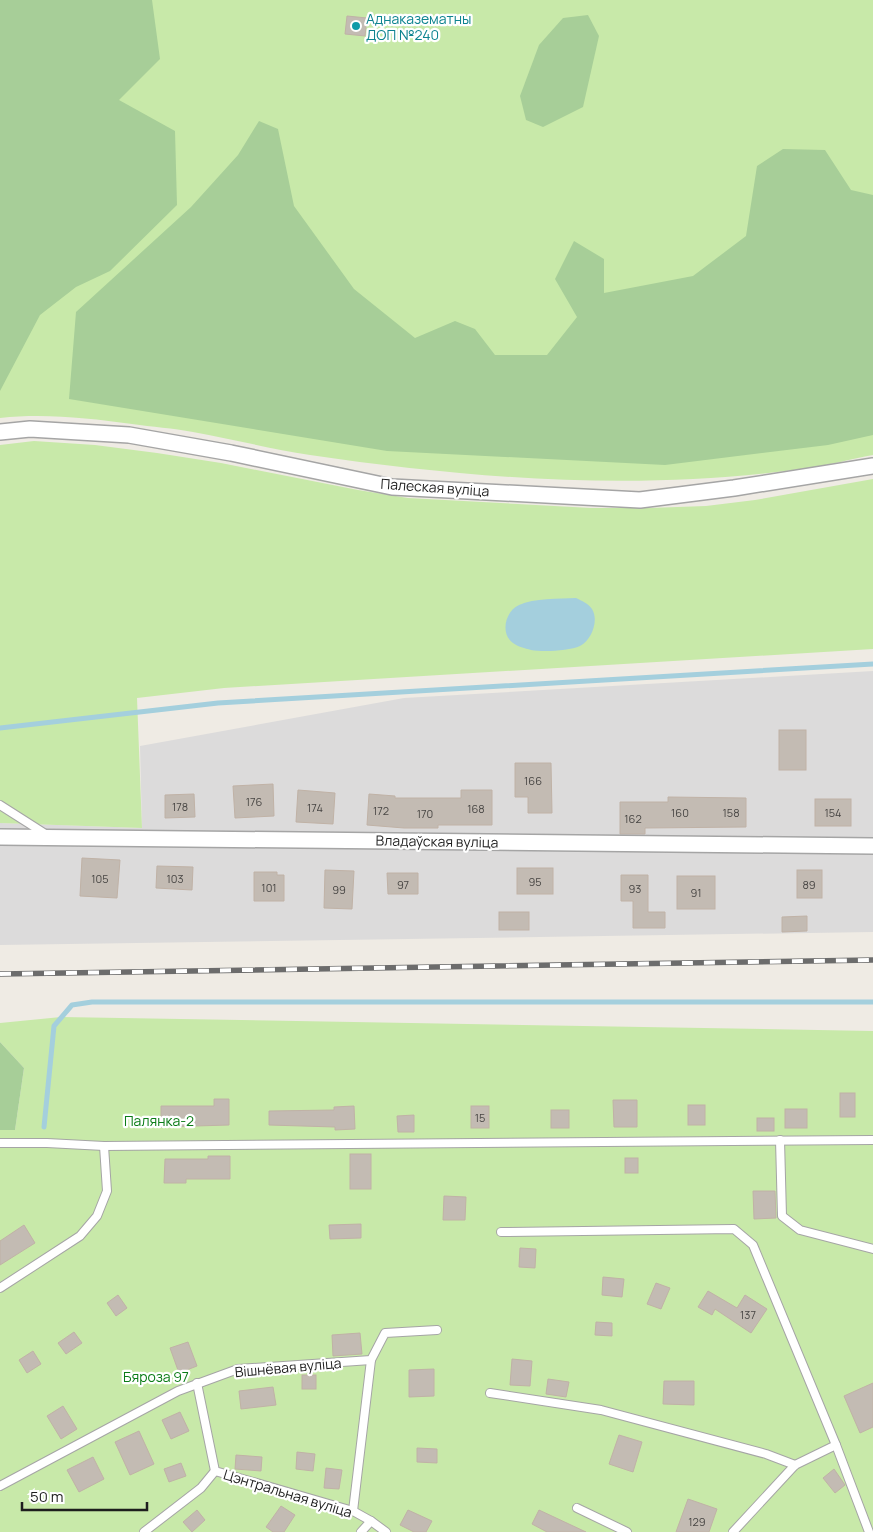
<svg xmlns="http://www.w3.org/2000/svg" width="873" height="1532" viewBox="0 0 873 1532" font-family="Manrope,sans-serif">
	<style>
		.residential { fill: #dcdbdb }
		.grass { fill: #c8e9a9 }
		.forest { fill: #a7ce98 }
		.water { fill: #a4cfdd }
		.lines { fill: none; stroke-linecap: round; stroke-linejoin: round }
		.stream { stroke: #a4cfdd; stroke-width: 5 }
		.building { fill: #c3bbb3; stroke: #c0b2a6 }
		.service-casing { stroke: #a5a5a5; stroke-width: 10 }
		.minor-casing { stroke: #a5a5a5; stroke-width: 18 }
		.service { stroke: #fff; stroke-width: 8 }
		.minor { stroke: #fff; stroke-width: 15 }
		.rail-casing { stroke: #6c6c6c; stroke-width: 5.5 }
		.rail { stroke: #fff; stroke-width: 4; stroke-dasharray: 11; stroke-linecap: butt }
		.culture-dot { fill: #0f9aa8; stroke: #fff; stroke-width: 2 }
		.labels { text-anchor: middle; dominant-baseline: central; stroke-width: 4.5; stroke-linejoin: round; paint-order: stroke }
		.number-label { font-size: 11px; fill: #474543 }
		.culture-label { font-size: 14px; fill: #0d838f; stroke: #fff; text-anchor: start }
		.street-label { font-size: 14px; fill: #1e1e1e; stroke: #fff }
		.park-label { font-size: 14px; fill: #0b7c17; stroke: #fff }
	</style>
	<rect width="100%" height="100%" fill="#efebe4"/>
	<path class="residential" d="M873,671V932L0,945V823L142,828L140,746L404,698Z"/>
	<g class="grass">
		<path d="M0,0H873V455C851,459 830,465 808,468C643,492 474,479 310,455C271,449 232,439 193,432C173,428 152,427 132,424C88,418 44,413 0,418Z"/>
		<path d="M34,441L95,445L157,453L221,463L358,490L408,498L591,508H649L706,506L755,500L873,479V649L224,688L137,698L142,828L0,823V445Z"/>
		<path d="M61,1017L873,1031V1532H0V1130H15L24,1068L0,1042V1023Z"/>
	</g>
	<g class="forest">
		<path d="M0,0H152L160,59L119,100L175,131L177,205L110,271L76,287L40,315L0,391Z"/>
		<path d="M588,15L599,36L583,107L543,127L526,120L520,96L539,45L563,18Z"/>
		<path d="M259,121L278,129L294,206L354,289L415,338L455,321L475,329L495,355H547L577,317L555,279L574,241L604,259V293L693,276L746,236L757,166L783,149L825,150L851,190L873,195V435L828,445L665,465L387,451L69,399L76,312L191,207L238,155Z"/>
		<path d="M0,1042L24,1068L15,1130H0Z"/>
	</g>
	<path class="water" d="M576,598C582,601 588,603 592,609C599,620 592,640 580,646C569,651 543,652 531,650C525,648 518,647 513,643C500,634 505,611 519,605C534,598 559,599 576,598Z"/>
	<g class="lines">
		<g class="stream">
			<path d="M0,728L218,703L873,664"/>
			<path d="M44,1127L54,1026L72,1005L92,1002H873"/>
		</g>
	</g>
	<g class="building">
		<path d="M347,16L367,18L365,36L345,34Z"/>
		<rect x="779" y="730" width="27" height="40"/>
		<path d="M515,763H551L552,813H528V797H515Z"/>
		<path d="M273,784L274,816L235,818L233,786Z"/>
		<path d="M298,790L335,793L333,824L296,822Z"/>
		<path d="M461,790H492V825H438V828H404L367,825L369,794L395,796V798H461Z"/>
		<path d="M194,794L195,817L165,818V795Z"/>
		<path d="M668,797L746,798V827L645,828V834H620V802H668Z"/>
		<rect x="815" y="799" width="36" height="27"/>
		<path d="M82,858L120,860L117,898L80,896Z"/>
		<path d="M157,866L193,867L192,890L156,888Z"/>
		<rect x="517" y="868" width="36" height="26"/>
		<path d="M325,870L354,871L352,909L324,908Z"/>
		<rect x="797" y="870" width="25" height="28"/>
		<path d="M254,872H277V875H284V901H254Z"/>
		<path d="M387,873H418V894H388Z"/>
		<path d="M621,875H648V912H665V928H633V901H621Z"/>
		<rect x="677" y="876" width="38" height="33"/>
		<rect x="499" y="912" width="30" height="18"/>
		<path d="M807,916V931L782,932V917Z"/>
		<rect x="840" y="1093" width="15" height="24"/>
		<path d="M214,1099H229V1125L161,1127V1106H214Z"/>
		<path d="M613,1100H637V1127H614Z"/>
		<rect x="688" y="1105" width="17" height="20"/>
		<path d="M354,1106L355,1129L335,1130V1127L269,1125V1111L334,1110V1107Z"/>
		<rect x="471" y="1106" width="18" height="22"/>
		<rect x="785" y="1109" width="22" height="19"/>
		<rect x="551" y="1110" width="18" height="18"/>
		<path d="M414,1115V1132H398L397,1116Z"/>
		<rect x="757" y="1118" width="17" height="13"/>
		<rect x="350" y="1154" width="21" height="35"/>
		<path d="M208,1156H230V1179H186V1183H164L165,1159H208Z"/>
		<rect x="625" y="1158" width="13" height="15"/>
		<path d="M753,1191H775L776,1218L754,1219Z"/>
		<path d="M444,1196L466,1197L465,1220H443Z"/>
		<path d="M361,1224V1238L330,1239L329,1225Z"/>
		<path d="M24,1225L35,1243L0,1265V1241Z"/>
		<path d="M520,1248L536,1249L535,1268L519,1267Z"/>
		<path d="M603,1277L624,1279L622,1297L602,1295Z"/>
		<path d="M656,1283L670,1288L661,1309L647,1304Z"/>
		<path d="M708,1291L737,1308L745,1295L767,1309L751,1333L715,1309L712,1315L698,1307Z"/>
		<path d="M118,1295L127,1308L116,1316L107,1303Z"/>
		<path d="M596,1322L612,1323V1336L595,1335Z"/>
		<path d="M74,1332L82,1343L66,1354L58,1343Z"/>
		<path d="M360,1333L362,1354L333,1356L332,1335Z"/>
		<path d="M188,1342L197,1366L179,1373L170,1348Z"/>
		<path d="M33,1351L41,1364L27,1373L19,1360Z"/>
		<path d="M512,1359L532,1361L530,1386L510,1385Z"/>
		<path d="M434,1369V1396L409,1397V1370Z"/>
		<rect x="302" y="1375" width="14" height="14"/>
		<path d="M548,1379L569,1382L566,1397L546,1394Z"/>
		<path d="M664,1381H694V1405L663,1404Z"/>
		<path d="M873,1383V1427L860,1433L844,1396Z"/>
		<path d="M273,1387L276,1405L241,1409L239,1391Z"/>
		<path d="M63,1406L77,1429L61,1439L47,1416Z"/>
		<path d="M180,1412L189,1431L171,1439L162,1420Z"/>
		<path d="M139,1431L154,1464L130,1475L115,1442Z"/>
		<path d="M619,1435L642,1442L633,1472L609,1464Z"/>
		<path d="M417,1448L437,1449V1463L417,1462Z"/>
		<path d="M297,1452L315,1454L313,1471L296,1469Z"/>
		<path d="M236,1455L262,1457L261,1471L235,1469Z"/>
		<path d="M93,1457L104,1479L79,1492L67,1470Z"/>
		<path d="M181,1463L186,1476L169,1482L164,1469Z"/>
		<path d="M326,1468L342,1470L339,1489L324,1488Z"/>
		<path d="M834,1469L845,1485L835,1493L823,1478Z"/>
		<path d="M688,1499L717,1509L709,1532H676Z"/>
		<path d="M281,1506L295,1515L284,1532H273L266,1527Z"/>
		<path d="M197,1510L205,1520L192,1532L183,1522Z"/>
		<path d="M408,1510L432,1521L426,1532H414L400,1525Z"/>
		<path d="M539,1510L586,1532H547L532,1524Z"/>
	</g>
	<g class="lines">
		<g class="service-casing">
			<g id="service">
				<path d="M0,805L47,835"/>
				<path d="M780,1140L782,1216L800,1230L873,1249"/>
				<path d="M0,1143H47L104,1146L873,1140"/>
				<path d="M501,1232L734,1229L753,1245L836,1445"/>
				<path d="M0,1288L80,1236L97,1216L107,1191L104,1146"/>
				<path d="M197,1383L215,1471L353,1511L371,1521L386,1532"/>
				<path d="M490,1393L601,1410L766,1454L795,1465"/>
				<path d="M0,1486L178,1391L238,1369L371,1360L385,1333L437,1330"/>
				<path d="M577,1508L627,1532"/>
				<path d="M353,1511L371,1360"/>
				<path d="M144,1532L201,1488L215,1471"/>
				<path d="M361,1532L371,1521"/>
				<path d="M733,1532L795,1465L836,1445L869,1532"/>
			</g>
		</g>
		<g class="minor-casing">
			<g id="minor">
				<path d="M0,432L30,429L129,435L231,453L392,487L640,500L734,488L873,466"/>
				<path d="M0,837L873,846"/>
			</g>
		</g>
		<use href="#service" class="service"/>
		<use href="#minor" class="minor"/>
		<g class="rail-casing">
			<path id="rail" d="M0,974L873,960"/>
		</g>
		<use href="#rail" class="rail"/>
	</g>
	<circle class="culture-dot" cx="356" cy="26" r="5"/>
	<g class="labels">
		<g class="number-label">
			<text x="533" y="780">166</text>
			<text x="254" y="801">176</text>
			<text x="180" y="806">178</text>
			<text x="315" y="807">174</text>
			<text x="476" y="808">168</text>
			<text x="381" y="810">172</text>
			<text x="680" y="812">160</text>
			<text x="731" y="812">158</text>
			<text x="833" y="812">154</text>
			<text x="425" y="813">170</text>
			<text x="633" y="818">162</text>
			<text x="100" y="878">105</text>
			<text x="175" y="878">103</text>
			<text x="535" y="881">95</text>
			<text x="403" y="884">97</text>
			<text x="809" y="884">89</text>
			<text x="269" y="887">101</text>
			<text x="635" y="888">93</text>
			<text x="339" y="889">99</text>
			<text x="696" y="892">91</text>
			<text x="480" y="1117">15</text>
			<text x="748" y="1314">137</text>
			<text x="697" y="1521">129</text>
		</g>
		<g class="culture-label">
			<text x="366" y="18">Аднаказематны<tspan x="366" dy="16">ДОП №240</tspan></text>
		</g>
		<g class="street-label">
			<text transform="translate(435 487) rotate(4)">Палеская вуліца</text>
			<text transform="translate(437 841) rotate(1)">Владаўская вуліца</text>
			<text transform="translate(288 1367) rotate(-5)">Вішнёвая вуліца</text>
			<text transform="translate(288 1493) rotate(17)">Цэнтральная вуліца</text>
		</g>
		<g class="park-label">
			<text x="159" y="1120">Палянка-2</text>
			<text x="156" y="1376">Бяроза 97</text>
		</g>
	</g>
	<path d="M22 1502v8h125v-8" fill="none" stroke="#1e1e1e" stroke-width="2.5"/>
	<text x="30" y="1502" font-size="15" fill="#1e1e1e" stroke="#ffffff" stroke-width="4" paint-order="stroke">50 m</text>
</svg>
